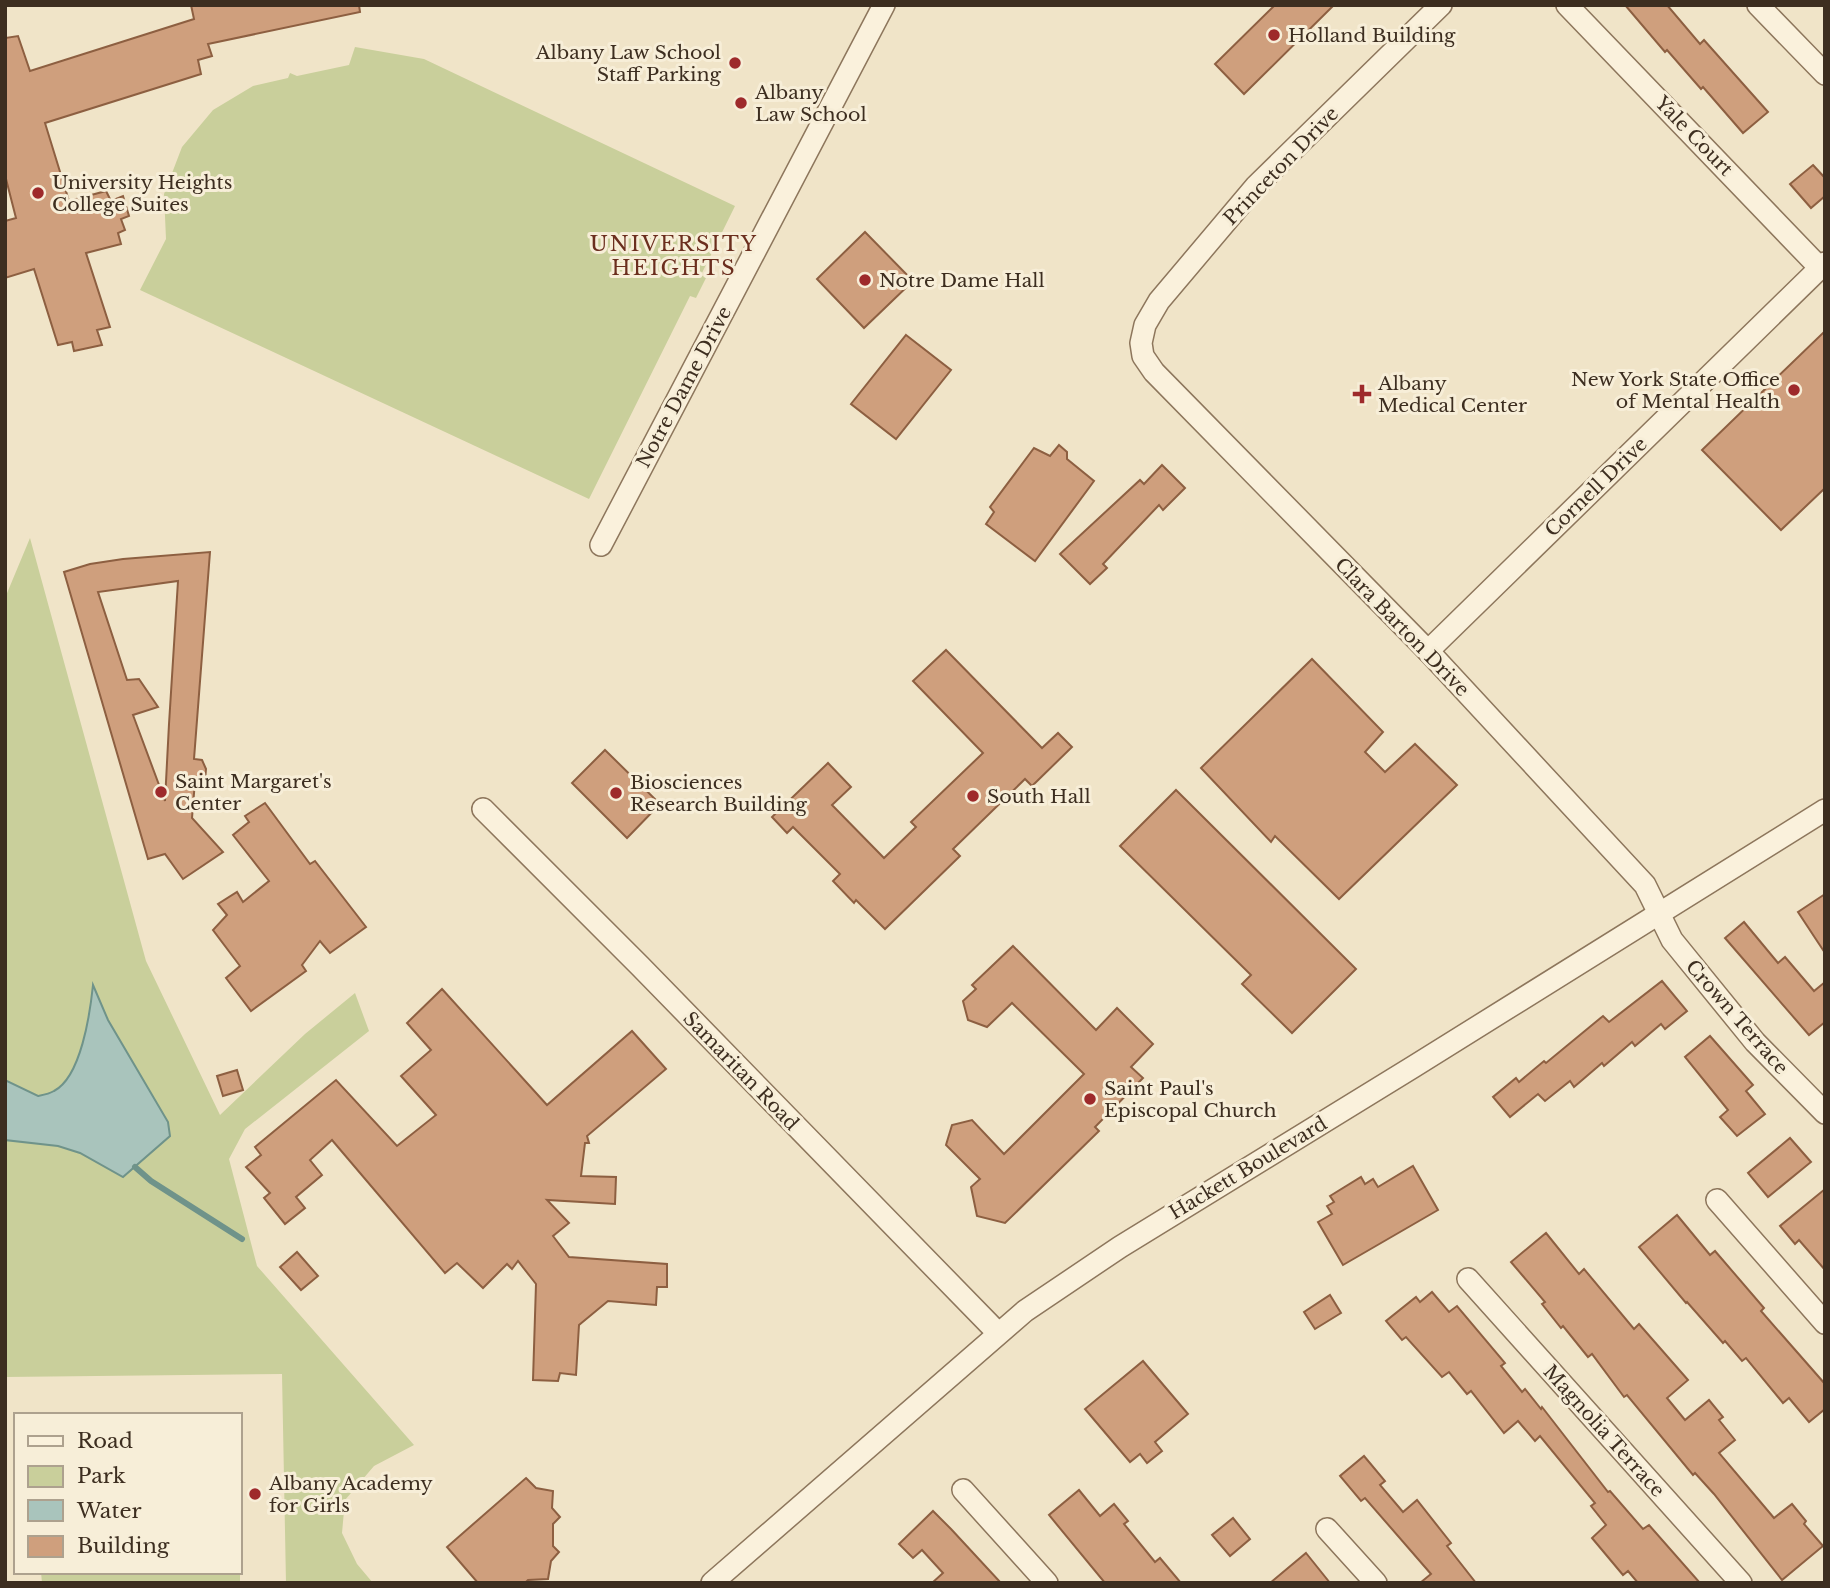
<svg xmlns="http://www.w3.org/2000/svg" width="1830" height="1588" viewBox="0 0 1830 1588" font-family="'Libre Baskerville',serif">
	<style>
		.green { fill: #c9cf9b }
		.water { fill: #a9c4bc; stroke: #6f938a; stroke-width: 2 }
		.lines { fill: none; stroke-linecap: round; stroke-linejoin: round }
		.stream { stroke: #6f938a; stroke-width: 6 }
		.building { fill: #cf9f7d; stroke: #8d5f41; stroke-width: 2; fill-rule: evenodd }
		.minor-casing { stroke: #8d765c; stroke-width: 24 }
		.minor { stroke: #faf1dc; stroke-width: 21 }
		.poi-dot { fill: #9e2a2b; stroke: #f7eed8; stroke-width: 2.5 }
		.labels { text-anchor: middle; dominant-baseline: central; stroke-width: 6; stroke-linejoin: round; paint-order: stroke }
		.poi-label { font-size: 19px; fill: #3d2e20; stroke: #f7eed8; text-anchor: start }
		.street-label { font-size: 19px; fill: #3d2e20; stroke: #f7eed8 }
		.neighbourhood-label { font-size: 21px; letter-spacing: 2px; fill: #6b2e1e; stroke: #f7eed8 }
	</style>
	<rect width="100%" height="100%" fill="#f0e4c8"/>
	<g class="green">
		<path d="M355,47L424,59L735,206L701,275L706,278L696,298L690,296L589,499L140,290L166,239L164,194L182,147L213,110L253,86L288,78L290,73L297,76L349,65Z"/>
		<path d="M30,538L146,961L220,1115L305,1034L355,993L369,1031L245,1129L229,1159L257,1266L414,1445L374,1466L345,1500L342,1533L357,1564L373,1583H286L282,1374L5,1377V598Z"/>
		<path d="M240,1570V1583H42L41,1572H240Z"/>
	</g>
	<path class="water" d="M93,985L108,1020L168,1122L170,1136L123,1177L80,1153L58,1146L5,1140V1080L38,1096C43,1095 49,1094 54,1091C81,1077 90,1014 93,985Z"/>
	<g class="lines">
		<path class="stream" d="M135,1167L151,1181L242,1239"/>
	</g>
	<g class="building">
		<path d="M191,5H359L360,12L208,44L212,56L198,60L201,74L45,123L69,201L106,191L111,201L123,196L129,216L121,219L125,230L118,233L121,244L86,253L110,327L97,330L102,345L74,351L72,342L58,345L34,269L5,278V221L16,218L5,175V38L18,36L30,71L194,19Z"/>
		<path d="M1275,5H1334L1244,94L1215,64Z"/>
		<path d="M1625,5H1667L1700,44L1704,40L1768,112L1743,133L1703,87L1701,89L1667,50L1665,52Z"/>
		<path d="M1813,165L1825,178V196L1811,208L1790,184Z"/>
		<path d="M865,232L913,281L864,328L817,279Z"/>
		<path d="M1825,331V488L1781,530L1702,450Z"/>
		<path d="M906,335L951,370L896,439L851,404Z"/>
		<path d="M1059,445L1067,452V459L1094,481L1035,561L986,524L994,512L990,507L1034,448L1050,456Z"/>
		<path d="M1162,465L1185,488L1163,510L1159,505L1103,564L1107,568L1090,584L1060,554L1140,480L1144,484Z"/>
		<path d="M210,552L194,759L202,760L206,769L205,781H195L192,818L223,852L183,879L165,854L148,859L64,572L90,564L123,559ZM178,581L169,724L165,801L133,715L158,707L139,679L127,680L98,592Z"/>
		<path d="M946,650L1042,748L1058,733L1072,747L1032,786L1025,779L953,849L960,856L885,929L856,900L854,903L833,881L840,874L793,827L787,833L772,817L828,763L851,787L832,805L884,858L916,827L911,822L983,753L913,681Z"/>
		<path d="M1312,659L1383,732L1365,752L1385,772L1415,744L1457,785L1339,899L1275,836L1271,842L1201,768Z"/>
		<path d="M605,750L660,804L627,838L572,783Z"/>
		<path d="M1176,790L1356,969L1292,1033L1242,984L1251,975L1120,846Z"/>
		<path d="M265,803L310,864L315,861L366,927L330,953L320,941L302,965L306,971L251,1011L226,978L240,966L213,930L227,915L218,904L237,892L243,902L269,881L233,835L249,822L245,816Z"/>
		<path d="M1825,894V953L1798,912Z"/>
		<path d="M1744,922L1778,963L1785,957L1814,991L1825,982V1022L1809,1035L1725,938Z"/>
		<path d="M1013,946L1096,1030L1117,1008L1153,1044L1131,1067L1143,1078L1095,1127L1099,1131L1005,1223L977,1216L971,1187L980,1179L946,1145L952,1125L972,1120L1004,1154L1084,1074L1012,1003L987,1027L968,1020L963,1001L976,989L972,985Z"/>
		<path d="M1662,981L1687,1011L1665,1029L1661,1024L1635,1046L1632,1042L1604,1066L1602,1063L1574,1087L1570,1081L1545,1101L1538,1094L1510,1117L1493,1097L1516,1078L1519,1082L1544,1061L1546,1063L1603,1016L1609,1022Z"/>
		<path d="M442,989L547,1105L632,1031L666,1069L587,1136L589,1143H585L581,1176L616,1177L615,1204L547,1200L569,1223L553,1236L569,1257L667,1264V1287H657L656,1305L608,1301L579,1325L576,1375L560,1373L558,1381L533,1380L536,1284L518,1261L512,1269L507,1264L483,1288L457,1263L445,1273L332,1140L310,1160L322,1175L296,1197L305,1208L285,1224L264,1198L270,1193L246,1167L261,1155L255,1147L336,1080L397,1146L436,1115L401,1076L431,1050L407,1023Z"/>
		<path d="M1710,1036L1753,1085L1746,1091L1765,1114L1737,1136L1720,1117L1728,1110L1685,1057Z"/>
		<path d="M237,1070L243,1090L223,1096L217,1076Z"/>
		<path d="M1790,1138L1811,1162L1768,1197L1748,1173Z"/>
		<path d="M1413,1166L1438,1210L1343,1265L1318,1222L1332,1214L1327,1206L1334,1202L1330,1196L1361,1177L1365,1184L1373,1179L1378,1187Z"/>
		<path d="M1825,1189V1270L1799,1240L1795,1244L1780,1226Z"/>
		<path d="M1677,1215L1710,1255L1715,1251L1764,1308L1761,1311L1825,1384V1409L1809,1422L1789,1398L1783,1403L1746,1358L1742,1361L1725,1341L1723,1343L1687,1302L1686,1303L1639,1247Z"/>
		<path d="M1546,1233L1579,1274L1584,1269L1634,1329L1639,1324L1688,1380L1667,1398L1685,1420L1709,1400L1723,1417L1719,1420L1735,1440L1719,1453L1774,1518L1792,1504L1806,1521L1804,1524L1823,1546L1782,1580L1714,1494L1695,1473L1693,1475L1627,1395L1624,1397L1592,1354L1588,1357L1563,1326L1561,1328L1542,1304L1545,1302L1511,1262Z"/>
		<path d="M297,1252L318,1276L301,1290L280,1267Z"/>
		<path d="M1432,1292L1449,1312L1457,1306L1505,1363L1501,1366L1522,1392L1525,1389L1541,1409L1542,1407L1608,1492L1610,1491L1643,1529L1649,1525L1700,1583H1638L1628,1571L1623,1575L1592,1538L1606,1525L1591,1506L1595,1503L1540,1436L1535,1441L1518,1421L1504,1433L1471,1391L1467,1394L1449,1372L1442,1377L1406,1337L1402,1340L1386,1321L1416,1297L1420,1302Z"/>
		<path d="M1330,1295L1341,1313L1315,1329L1304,1312Z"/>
		<path d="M1143,1361L1188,1414L1155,1442L1162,1451L1147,1463L1140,1454L1130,1462L1085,1409Z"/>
		<path d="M1364,1456L1385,1481L1380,1485L1403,1512L1417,1500L1451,1543L1447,1546L1476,1583H1420L1431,1574L1365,1498L1361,1501L1340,1476Z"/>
		<path d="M526,1478L536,1488L553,1491L552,1508L560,1517L553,1524V1546L559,1552L551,1561L548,1579L528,1580L525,1583H478L447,1547Z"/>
		<path d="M1079,1490L1100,1516L1114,1504L1128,1521L1124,1524L1155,1562L1160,1558L1181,1583H1105L1049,1515Z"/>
		<path d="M933,1511L951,1529L1001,1583H932L943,1573L922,1550L913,1558L899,1544Z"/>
		<path d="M1233,1518L1250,1539L1230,1556L1212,1535Z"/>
		<path d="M1306,1553L1330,1583H1270Z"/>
	</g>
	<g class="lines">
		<g class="minor-casing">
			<g id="minor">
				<path d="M1441,5L1256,186L1159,301L1145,325L1141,343L1143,356L1154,372L1428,651L1645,885L1672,940L1755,1042L1825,1113"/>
				<path d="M1567,5L1820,268"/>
				<path d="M1758,5L1825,74"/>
				<path d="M601,545L884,5"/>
				<path d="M1428,651L1825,263"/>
				<path d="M483,809L640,966L998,1333"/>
				<path d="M1717,1200L1825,1323"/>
				<path d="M1468,1279L1741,1583"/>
				<path d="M963,1490L1047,1583"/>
				<path d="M1327,1529L1376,1583"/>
				<path d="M712,1583L1025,1311L1120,1247L1413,1067L1825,810"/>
			</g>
		</g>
		<use href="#minor" class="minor"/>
	</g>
	<g class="poi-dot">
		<circle cx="1274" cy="35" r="7"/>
		<circle cx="735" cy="63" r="7"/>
		<circle cx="741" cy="103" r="7"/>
		<circle cx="38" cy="193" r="7"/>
		<circle cx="865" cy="280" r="7"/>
		<circle cx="1794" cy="390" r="7"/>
		<path d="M1358.5 383.5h7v7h7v7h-7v7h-7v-7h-7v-7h7z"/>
		<circle cx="161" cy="792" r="7"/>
		<circle cx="616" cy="793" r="7"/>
		<circle cx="973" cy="796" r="7"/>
		<circle cx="1090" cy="1099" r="7"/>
		<circle cx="255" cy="1494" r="7"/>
	</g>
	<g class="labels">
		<g class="poi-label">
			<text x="1288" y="35">Holland Building</text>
			<text x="721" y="52" text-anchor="end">Albany Law School<tspan x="721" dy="22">Staff Parking</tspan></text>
			<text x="755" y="92">Albany<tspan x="755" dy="22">Law School</tspan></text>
			<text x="52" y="182">University Heights<tspan x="52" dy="22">College Suites</tspan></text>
			<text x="879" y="280">Notre Dame Hall</text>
			<text x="1780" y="379" text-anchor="end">New York State Office<tspan x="1780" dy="22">of Mental Health</tspan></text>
			<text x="1378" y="383">Albany<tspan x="1378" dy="22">Medical Center</tspan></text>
			<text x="175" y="781">Saint Margaret's<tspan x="175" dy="22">Center</tspan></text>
			<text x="630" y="782">Biosciences<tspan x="630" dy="22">Research Building</tspan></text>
			<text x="987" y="796">South Hall</text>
			<text x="1104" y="1088">Saint Paul's<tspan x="1104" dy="22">Episcopal Church</tspan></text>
			<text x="269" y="1483">Albany Academy<tspan x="269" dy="22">for Girls</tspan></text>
		</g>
		<g class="street-label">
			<text transform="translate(1694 136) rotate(46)">Yale Court</text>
			<text transform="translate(1281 166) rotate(-46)">Princeton Drive</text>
			<text transform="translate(684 387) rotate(-62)">Notre Dame Drive</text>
			<text transform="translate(1596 487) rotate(-44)">Cornell Drive</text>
			<text transform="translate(1402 627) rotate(46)">Clara Barton Drive</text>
			<text transform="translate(1737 1017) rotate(49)">Crown Terrace</text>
			<text transform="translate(741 1071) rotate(46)">Samaritan Road</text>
			<text transform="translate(1248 1168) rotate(-31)">Hackett Boulevard</text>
			<text transform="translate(1604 1431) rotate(48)">Magnolia Terrace</text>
		</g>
		<g class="neighbourhood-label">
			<text x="674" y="244">UNIVERSITY<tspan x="674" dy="24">HEIGHTS</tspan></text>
		</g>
	</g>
	<rect width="1830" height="1588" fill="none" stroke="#3d2e20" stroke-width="14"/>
	<rect x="14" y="1413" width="228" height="161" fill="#f7eed8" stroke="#ada18e" stroke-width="2"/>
	<rect x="28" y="1436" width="35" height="10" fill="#faf1dc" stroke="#ada18e" stroke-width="2"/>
	<text x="77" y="1448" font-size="21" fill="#3d2e20">Road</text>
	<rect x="28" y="1466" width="35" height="21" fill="#c9cf9b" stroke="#ada18e" stroke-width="2"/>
	<text x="77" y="1483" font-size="21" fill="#3d2e20">Park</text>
	<rect x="28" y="1500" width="35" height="21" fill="#a9c4bc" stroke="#ada18e" stroke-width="2"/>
	<text x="77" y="1518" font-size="21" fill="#3d2e20">Water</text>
	<rect x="28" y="1536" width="35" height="21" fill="#cf9f7d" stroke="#ada18e" stroke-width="2"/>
	<text x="77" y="1553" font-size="21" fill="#3d2e20">Building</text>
</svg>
